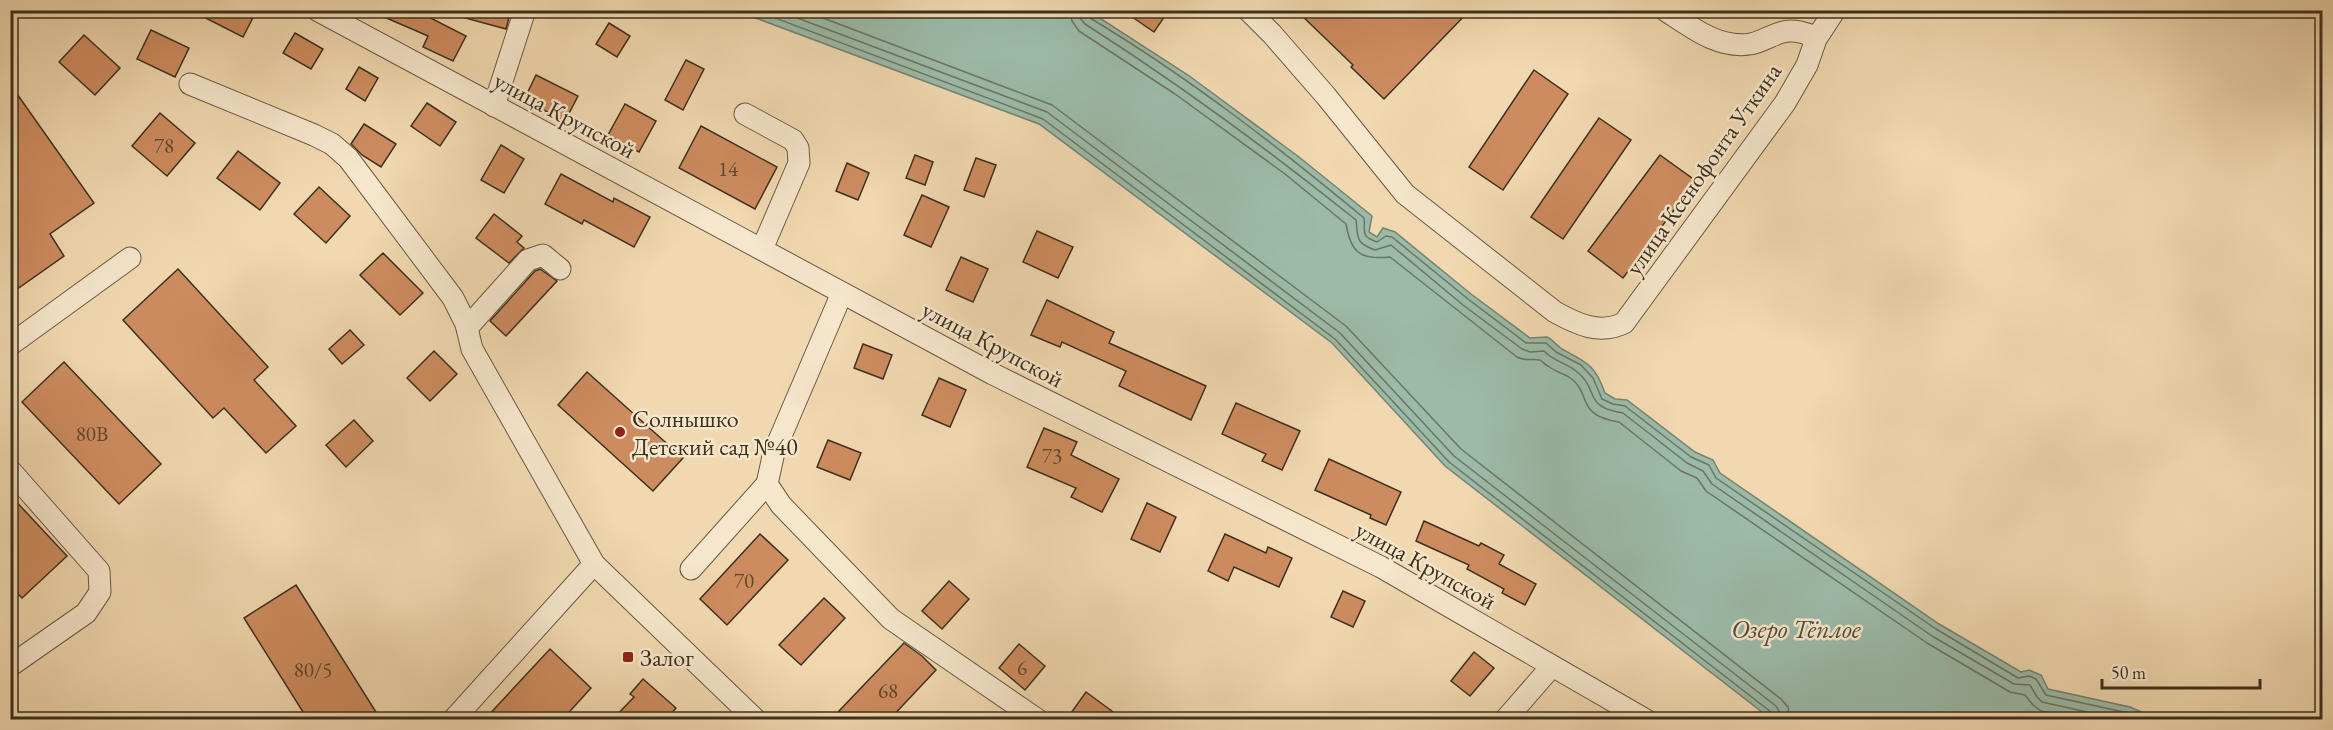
<svg xmlns="http://www.w3.org/2000/svg" width="2333" height="730" viewBox="0 0 2333 730" font-family="'EB Garamond',serif">
	<style>
		.water { fill: #9bbaa8; stroke: #758370; stroke-width: 1.5 }
		.lines { fill: none; stroke-linecap: round; stroke-linejoin: round }
		.shore { stroke: #6c7562; stroke-width: 1.5 }
		.building { fill: #cd8c5f; stroke: #3d301d; stroke-width: 1.5 }
		.minor-casing { stroke: #6a5a42; stroke-width: 23 }
		.minor { stroke: #f6e6cc; stroke-width: 21 }
		.poi-dot { fill: #8f2418; stroke: #f6e6cc; stroke-width: 2 }
		.labels { text-anchor: middle; dominant-baseline: central; stroke-width: 5; stroke-linejoin: round; paint-order: stroke }
		.number-label { font-size: 21px; fill: #61472e }
		.street-label { font-size: 24px; fill: #3d301d; stroke: #f6e6cc }
		.poi-label { font-size: 24px; fill: #3d301d; stroke: #f6e6cc; text-anchor: start }
		.water-label { font-size: 26px; font-style: italic; fill: #504c39; stroke: #f6e6cc }
	</style>
	<rect width="100%" height="100%" fill="#f1d8b0"/>
	<filter id="stains"><feTurbulence type="fractalNoise" baseFrequency=".00333" numOctaves="4"/><feColorMatrix values="0 0 0 0 .2 0 0 0 0 .09 0 0 0 0 .02 0 0 0 .5 -.17"/></filter>
	<radialGradient id="worn" r=".72"><stop offset=".6" stop-color="#630" stop-opacity="0"/><stop offset="1" stop-color="#630" stop-opacity=".3"/></radialGradient>
	<path class="water" d="M737,11H1089L1188,75L1299,157L1372,216L1369,232L1377,237L1383,228L1395,232L1471,294L1530,338L1547,337C1553,340 1556,345 1562,349C1588,363 1595,365 1605,393L1615,399L1627,400L1695,452L1713,460L1720,473L1939,624L2021,672L2029,670L2041,675L2048,689L2130,707L2158,719H1771L1445,466L1332,343L1039,124Z"/>
	<g class="lines">
		<g class="shore">
			<path d="M754,10L1043,119L1335,339L1449,462L1771,712L1774,720"/>
			<path d="M776,10L1047,112L1340,333L1454,456L1776,706L1780,713L1781,720"/>
			<path d="M802,10L1052,105L1346,326L1461,449L1781,699L1788,707L1790,720"/>
			<path d="M1070,10L1072,21L1079,31L1175,94L1285,174L1346,224C1351,253 1360,260 1390,257L1517,357C1526,362 1533,358 1540,360C1543,362 1545,365 1548,366C1554,371 1562,373 1569,377C1593,393 1574,415 1619,422L1681,471L1697,478L1706,491L1927,643L2010,692L2025,695L2033,705L2041,711L2080,720"/>
			<path d="M1079,10L1080,18L1085,24C1179,84 1269,150 1356,220C1358,237 1355,243 1375,250L1391,245L1463,305L1522,349L1530,352L1544,351C1553,361 1566,363 1576,371C1600,389 1582,407 1623,413L1687,463L1703,471L1712,484L1932,636L2014,684L2030,685L2037,697L2042,702L2123,720"/>
			<path d="M1087,10L1090,18C1187,76 1277,146 1364,218C1366,231 1359,236 1377,242L1386,236L1392,237L1468,299L1526,343H1546L1556,352L1581,365L1593,378L1602,399L1613,404L1625,406L1691,457L1709,465L1716,478L1936,629L2018,678L2029,676L2036,679L2046,695L2128,713L2143,720"/>
		</g>
	</g>
	<g class="building">
		<path d="M190,10H257L243,37Z"/>
		<path d="M368,10H415L466,36L453,61L423,47L428,36Z"/>
		<path d="M459,10H511L506,29L458,16Z"/>
		<path d="M1122,10H1169L1154,32Z"/>
		<path d="M1296,10H1470L1384,99L1351,67L1353,65Z"/>
		<path d="M609,23L630,36L617,57L596,44Z"/>
		<path d="M151,30L189,48L175,77L137,59Z"/>
		<path d="M295,33L323,49L311,69L283,53Z"/>
		<path d="M84,35L120,68L95,95L59,62Z"/>
		<path d="M686,60L704,69L683,110L665,100Z"/>
		<path d="M359,67L378,78L365,101L346,89Z"/>
		<path d="M1534,70L1568,94L1503,190L1469,167Z"/>
		<path d="M536,75L578,96L565,121L524,100Z"/>
		<path d="M10,84L94,203L50,234L64,256L10,294Z"/>
		<path d="M427,103L456,122L440,146L411,126Z"/>
		<path d="M625,104L656,121L639,152L608,135Z"/>
		<path d="M160,113L195,143L167,176L132,146Z"/>
		<path d="M1599,118L1631,140L1563,239L1531,217Z"/>
		<path d="M364,124L396,144L381,167L362,155L351,144Z"/>
		<path d="M701,126L777,167L755,209L679,168Z"/>
		<path d="M501,145L524,159L504,193L481,180Z"/>
		<path d="M238,151L280,183L260,210L217,178Z"/>
		<path d="M915,155L933,162L925,185L906,178Z"/>
		<path d="M1660,155L1696,181L1623,278L1588,251Z"/>
		<path d="M976,158L996,165L984,197L964,190Z"/>
		<path d="M847,163L869,173L858,200L836,191Z"/>
		<path d="M561,174L613,202L614,198L650,217L634,247L584,220L582,224L545,204Z"/>
		<path d="M319,187L350,216L326,243L294,214Z"/>
		<path d="M922,195L949,207L931,247L904,235Z"/>
		<path d="M494,214L522,236L517,242L524,248L509,263L476,238Z"/>
		<path d="M1037,231L1073,247L1058,278L1023,262Z"/>
		<path d="M383,253L423,293L400,315L360,275Z"/>
		<path d="M961,257L988,269L973,302L946,290Z"/>
		<path d="M178,269L268,367L254,380L296,426L266,453L224,408L213,418L123,320Z"/>
		<path d="M540,269L557,281L506,336L490,321L535,271Z"/>
		<path d="M1047,300L1114,332L1109,343L1206,386L1191,420L1119,386L1126,371L1062,342L1060,347L1031,335Z"/>
		<path d="M350,330L364,345L342,364L329,349Z"/>
		<path d="M863,344L892,355L883,379L854,368Z"/>
		<path d="M434,351L457,374L430,401L407,378Z"/>
		<path d="M64,362L161,464L119,504L22,402Z"/>
		<path d="M587,372L683,458L653,491L558,405Z"/>
		<path d="M939,378L966,390L950,427L922,415Z"/>
		<path d="M1236,403L1300,431L1282,470L1262,461L1266,454L1222,434Z"/>
		<path d="M354,420L373,441L346,467L326,445Z"/>
		<path d="M1044,428L1077,442L1071,455L1119,479L1102,512L1071,497L1076,488L1027,467Z"/>
		<path d="M828,440L861,453L850,480L817,467Z"/>
		<path d="M1329,459L1401,492L1386,525L1370,518L1371,515L1315,490Z"/>
		<path d="M10,495L67,556L22,598L10,586Z"/>
		<path d="M1147,503L1176,517L1160,552L1131,539Z"/>
		<path d="M1424,521L1479,546L1481,543L1504,555L1499,564L1536,584L1525,605L1502,593L1504,589L1467,569L1469,565L1416,541Z"/>
		<path d="M760,534L788,560L727,625L700,599Z"/>
		<path d="M1225,534L1266,553L1268,547L1292,558L1279,587L1234,567L1228,581L1208,571Z"/>
		<path d="M949,581L969,599L942,629L922,611Z"/>
		<path d="M296,585L381,720H308L244,618Z"/>
		<path d="M1343,591L1365,601L1353,627L1331,617Z"/>
		<path d="M824,598L845,618L801,665L779,645Z"/>
		<path d="M904,643L922,656L936,670L889,720H848L839,711Z"/>
		<path d="M1019,644L1045,666L1025,690L999,668Z"/>
		<path d="M550,649L591,688L562,720H484Z"/>
		<path d="M1474,652L1494,668L1470,696L1451,681Z"/>
		<path d="M643,679L676,708L666,720H612L634,697L630,694Z"/>
		<path d="M1086,692L1124,720H1066Z"/>
	</g>
	<g class="lines">
		<g class="minor-casing">
			<g id="minor">
				<path d="M317,10L993,374L1381,567L1646,720"/>
				<path d="M1248,10L1272,34L1326,96L1405,194L1555,312C1577,324 1599,335 1624,323L1785,103L1807,65L1816,39L1835,10"/>
				<path d="M1665,10C1691,27 1718,49 1750,44C1764,42 1776,31 1790,31C1799,30 1809,35 1817,37"/>
				<path d="M190,84L314,135L332,144L348,158L453,298L466,324L472,349L594,564L756,720"/>
				<path d="M494,106L525,10"/>
				<path d="M745,114L793,140L798,148L799,163L762,249"/>
				<path d="M842,293L774,452L767,484L781,505L891,619L1038,720"/>
				<path d="M467,328L528,260L543,255L560,269"/>
				<path d="M10,345L130,258"/>
				<path d="M10,470L99,571L100,592L86,613L10,666"/>
				<path d="M691,569L767,484"/>
				<path d="M453,720L594,564"/>
				<path d="M1505,720L1552,666"/>
			</g>
		</g>
		<use href="#minor" class="minor"/>
	</g>
	<g class="poi-dot">
		<circle cx="620" cy="432" r="6"/>
		<rect x="622" y="651" width="12" height="12" rx="3"/>
	</g>
	<g class="labels">
		<g class="number-label">
			<text x="164" y="145">78</text>
			<text x="728" y="168">14</text>
			<text x="92" y="433">80В</text>
			<text x="1052" y="455">73</text>
			<text x="744" y="580">70</text>
			<text x="1022" y="667">6</text>
			<text x="313" y="669">80/5</text>
			<text x="888" y="690">68</text>
		</g>
		<g class="street-label">
			<text transform="translate(565 115) rotate(28)">улица Крупской</text>
			<text transform="translate(1703 169) rotate(-55)">улица Ксенофонта Уткина</text>
			<text transform="translate(993 344) rotate(28)">улица Крупской</text>
			<text transform="translate(1426 565) rotate(29)">улица Крупской</text>
		</g>
		<g class="poi-label">
			<text x="632" y="418">Солнышко<tspan x="632" dy="28">Детский сад №40</tspan></text>
			<text x="640" y="657">Залог</text>
		</g>
		<g class="water-label">
			<text x="1796" y="629">Озеро Тёплое</text>
		</g>
	</g>
	<rect width="2333" height="730" fill="none" stroke="#f1d8b0" stroke-width="36"/>
	<rect x="12" y="12" width="2309" height="706" fill="none" stroke="#3d301d" stroke-width="3"/>
	<rect x="18" y="18" width="2297" height="694" fill="none" stroke="#3d301d" stroke-width="1.5"/>
	<path d="M2102 679v9h158v-9" fill="none" stroke="#3d301d" stroke-width="3"/>
	<text x="2111" y="679" font-size="18" fill="#3d301d" stroke="#f6e6cc" stroke-width="4.5" paint-order="stroke">50 m</text>
	<rect width="100%" height="100%" filter="url(#stains)"/>
	<rect width="100%" height="100%" fill="url(#worn)"/>
</svg>
